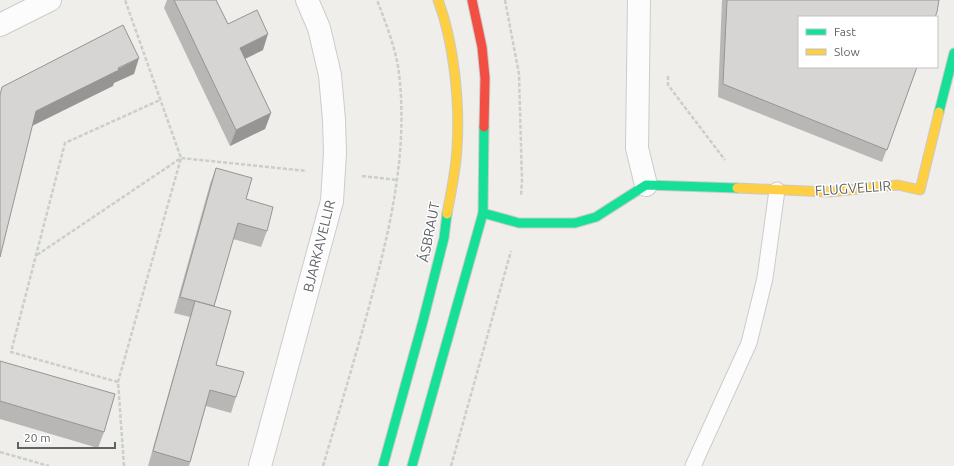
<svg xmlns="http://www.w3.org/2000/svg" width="954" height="466" viewBox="0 0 954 466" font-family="Ubuntu,sans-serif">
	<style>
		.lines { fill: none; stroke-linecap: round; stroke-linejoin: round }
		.lane-casing { stroke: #cbcccc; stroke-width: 17 }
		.street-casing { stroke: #cbcccc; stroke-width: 24 }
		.fast-casing { stroke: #cacacb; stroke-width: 11 }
		.slow-casing { stroke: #cacacb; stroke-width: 11 }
		.jam-casing { stroke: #cacacb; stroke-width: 11 }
		.path { stroke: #cacfcc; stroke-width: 2.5; stroke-dasharray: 4 2; stroke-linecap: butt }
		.lane { stroke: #fdfcfc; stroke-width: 15 }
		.street { stroke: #fdfcfc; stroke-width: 22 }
		.fast { stroke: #16e098; stroke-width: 9 }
		.slow { stroke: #ffcf43; stroke-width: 9 }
		.jam { stroke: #f24e42; stroke-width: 9 }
		.wall { fill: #b8b7b5 }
		.shaded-wall { fill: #969594 }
		.building { fill: #d6d5d3; stroke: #969594 }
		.labels { text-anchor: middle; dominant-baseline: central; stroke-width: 3; stroke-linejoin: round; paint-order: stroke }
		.street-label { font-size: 14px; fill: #5f6368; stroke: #fff }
	</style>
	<rect width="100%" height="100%" fill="#efeeea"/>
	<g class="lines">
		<g class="lane-casing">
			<path id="lane" d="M693,466L749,343L765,278L777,190"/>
		</g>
		<g class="street-casing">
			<g id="street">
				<path d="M639,0L637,148L646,185"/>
				<path d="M0,25L50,0"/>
				<path d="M260,466L332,201L335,153L334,120L330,75L319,28L307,0"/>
			</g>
		</g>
		<g class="fast-casing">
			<g id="fast">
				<path d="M939,112L954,53"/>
				<path d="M483,213L519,223H575L596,217L646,185L737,188"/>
				<path d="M383,466L423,321L444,238L447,214"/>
				<path d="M412,466L483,213L484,127"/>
			</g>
		</g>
		<g class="slow-casing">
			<g id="slow">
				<path d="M438,0C454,42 460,103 457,148C456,170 451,192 447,214"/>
				<path d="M737,188L829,192L898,185L920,190L939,112"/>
			</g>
		</g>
		<g class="jam-casing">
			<path id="jam" d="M472,0L482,47L485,78L484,127"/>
		</g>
		<g class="path">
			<path d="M505,0L519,74L522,181L521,195"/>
			<path d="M668,76V85L725,160"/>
			<path d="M362,176L397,180"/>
			<path d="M37,255L181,158L307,171"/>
			<path d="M118,382L11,352L65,143L160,100"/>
			<path d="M0,452L49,466"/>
			<path d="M124,466L118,382L181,158L125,0"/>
			<path d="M323,466C338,415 353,365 367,314C389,234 410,150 398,66C394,44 385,21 377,0"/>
			<path d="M451,466L511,251"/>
		</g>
		<use href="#lane" class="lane"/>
		<use href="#street" class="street"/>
		<use href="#fast" class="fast"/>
		<use href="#slow" class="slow"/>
		<use href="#jam" class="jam"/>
	</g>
	<g class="wall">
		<path d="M167,0H216L228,24L263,50L245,59L271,113L265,129L230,146L164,8Z"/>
		<path d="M722,0H939L917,67L882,162L718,97Z"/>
		<path d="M216,168L246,199L267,231L261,247L233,239L214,307L216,365L236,397L231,413L206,406L189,466H148L190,317L174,313L210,184Z"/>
		<path d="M0,361L104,432L98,448L0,419Z"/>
	</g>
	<g class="shaded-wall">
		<path d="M268,34L263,50L234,64L240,48Z"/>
		<path d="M139,58L134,74L114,83L113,86L30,127L36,111Z"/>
		<path d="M271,113L265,129L230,146L236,130Z"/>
	</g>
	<g class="building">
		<path d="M174,0H216L228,24L257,10L268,34L240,48L271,113L236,130Z"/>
		<path d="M727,0H939L937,12L935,17H799V67H917L887,150L723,84Z"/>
		<path d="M123,25L139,58L118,68L119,70L36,111L0,257V95L2,87Z"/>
		<path d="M216,168L252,178L246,199L273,207L267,231L238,223L214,306L180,297Z"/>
		<path d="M195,301L231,311L216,365L244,372L236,397L210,390L190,462L153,451Z"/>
		<path d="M0,361L115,394L104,432L0,401Z"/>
	</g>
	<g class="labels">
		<g class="street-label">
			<text transform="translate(853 188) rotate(-4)">FLUGVELLIR</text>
			<text transform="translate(429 232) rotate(-79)">ÁSBRAUT</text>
			<text transform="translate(319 246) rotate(-76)">BJARKAVELLIR</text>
		</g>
	</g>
	<rect x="798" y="16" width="140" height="52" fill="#ffffff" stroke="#bfc1c3"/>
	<rect x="806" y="29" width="20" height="6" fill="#16e098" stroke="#bfc1c3"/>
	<text x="834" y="36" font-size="12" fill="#5f6368">Fast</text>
	<rect x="806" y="49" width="20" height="6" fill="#ffcf43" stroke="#bfc1c3"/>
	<text x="834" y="56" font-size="12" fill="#5f6368">Slow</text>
	<path d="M18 442v6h97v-6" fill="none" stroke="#5f6368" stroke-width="2"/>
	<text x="24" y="442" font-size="12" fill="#5f6368" stroke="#ffffff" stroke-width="3" paint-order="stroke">20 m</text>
</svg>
